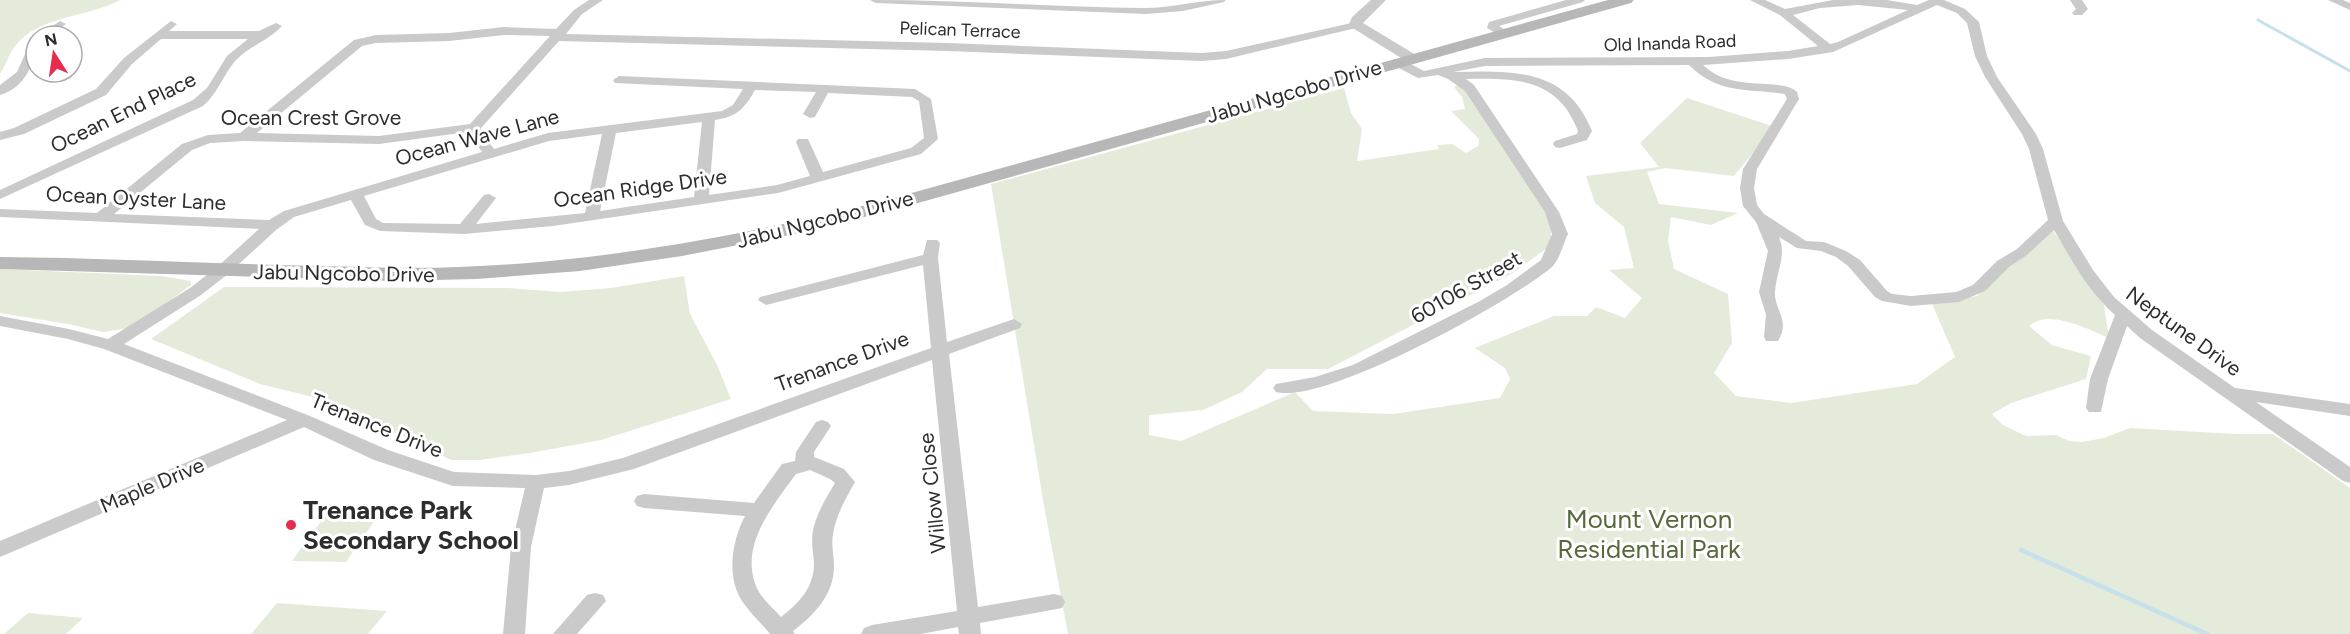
<svg xmlns="http://www.w3.org/2000/svg" width="2350" height="634" viewBox="0 0 2350 634" font-family="Figtree,sans-serif">
	<style>
		.green { fill: #e5ebda }
		.lines { fill: none; stroke-linecap: round; stroke-linejoin: round }
		.stream-far1 { stroke: #c6e1eb; stroke-width: 3 }
		.stream { stroke: #c6e1eb; stroke-width: 4.5 }
		.minor { fill: #cacaca; fill-rule: evenodd }
		.tertiary { fill: #cacaca; fill-rule: evenodd }
		.secondary { fill: #b7b7b7; fill-rule: evenodd }
		.poi-dot { fill: #e72c4e; stroke: #fff; stroke-width: 2 }
		.labels { text-anchor: middle; dominant-baseline: central; stroke-width: 6; stroke-linejoin: round; paint-order: stroke }
		.far-street-label { font-size: 18px; fill: #2d2d2d; stroke: #fff }
		.street-label { font-size: 21px; fill: #2d2d2d; stroke: #fff }
		.near-poi-label { font-size: 26px; font-weight: bold; fill: #2d2d2d; stroke: #fff; text-anchor: start }
		.near-park-label { font-size: 26px; fill: #55693a; stroke: #fff }
	</style>
	<rect width="100%" height="100%" fill="#fff"/>
	<g class="green">
		<path d="M0,0H120C89,17 38,16 16,45C9,53 6,65 0,74Z"/>
		<path d="M1461,83L1542,203L1551,222V245L1513,273L1328,369H1267L1242,392L1203,410L1149,415V435L1181,441L1295,392L1313,411L1393,414L1500,398L1510,379L1505,368L1475,348L1554,316H1587L1596,307L1625,318L1642,298L1609,270L1634,268L1624,227L1595,203L1586,176L1659,167L1640,143L1687,98L1775,127L1734,176L1665,168L1647,172L1659,204L1738,213L1711,225L1671,217L1668,241L1674,269L1728,294L1732,343L1714,373L1736,396L1791,403L1917,384L1955,357L1932,304L1977,296L2008,265L2052,229L2104,305L2109,338C2089,330 2048,308 2029,326L2052,345L2091,356L2086,379L2011,403L1992,414L2003,425L2026,436L2056,435L2069,441L2082,442L2104,438L2130,428L2236,434H2273L2350,488V634H1068L1044,506L991,184L1344,88L1351,113L1362,129L1357,161L1439,149L1437,145L1452,144L1466,153L1478,146L1479,139L1451,111L1465,109L1462,97L1454,87Z"/>
		<path d="M0,269L162,276L191,281V285L142,321L123,329L103,332L68,324L0,313Z"/>
		<path d="M684,276L690,314L717,365L731,399L601,440L530,453L480,460H451L397,434L365,424L317,398L260,384L151,339L224,287L507,288L560,292L611,288Z"/>
		<path d="M333,505L384,507L346,562L292,561Z"/>
		<path d="M277,603L387,611L368,634H251Z"/>
		<path d="M28,613L83,618L66,634H4Z"/>
	</g>
	<g class="lines">
		<path class="stream-far1" d="M2258,20L2350,71"/>
		<path class="stream" d="M2021,550L2207,634"/>
		<g class="minor">
			<path d="M589,0H603L582,14L566,34L948,43L1202,53L1226,51L1356,22L1362,25L1356,28L1226,59L1202,61L948,51L559,41L481,128L483,134L494,149L548,133L722,111L733,105L743,89L615,83L613,80L619,76L915,89L931,99L938,139L921,154L778,193L553,226L464,234L380,231L365,225L351,200L294,217L276,230L228,274L201,295L124,344L310,416L388,450L454,472L536,475L569,471L623,458L931,348L923,265L766,305L758,300L760,297L923,255L927,240H937L940,243L938,258L947,342L1014,319L1022,324L1020,328L949,354L978,607L1054,594L1062,596L1065,602L1062,608L980,623L981,634H959L958,627L921,634H861L864,628L872,625L957,611L932,360L634,469L569,485L544,488L531,547L525,634H503L511,547L525,488L453,486L374,460L304,427L0,557V541L287,420L104,349L68,339L0,326V316L69,329L108,339L190,288L216,268L259,229L0,217V209L97,213L182,144L208,135L240,133L354,40L376,35L449,33L504,27L556,29L574,10ZM504,35L550,36L470,124L379,136L257,133L362,46L376,43L449,41ZM755,90L816,92L803,114L810,118L815,117L828,93L912,97L919,101L924,138L911,148L823,172L808,139H798L796,142L810,176L777,185L709,195L715,120C737,117 745,108 755,90ZM702,122L694,197L600,211L616,133ZM468,132L482,152L284,211L269,220L114,214L192,150L210,143L244,141L379,144ZM602,134L585,213L476,224L496,198L489,194L484,195L460,224L383,223L376,219L364,196L549,141Z"/>
			<path d="M870,0C962,0 1053,7 1144,8C1172,8 1198,0 1226,0L1224,2L1183,11L1146,14L876,3Z"/>
			<path d="M1566,0H1585L1583,2L1499,26L1507,31V35H1499L1487,28L1489,22Z"/>
			<path d="M1750,0H1765L1785,9L1833,0H1887L1917,5L1929,0H1944L1965,9L1979,22L1987,56L1997,77L2036,134L2043,149L2063,221L2093,270L2114,297L2152,330L2235,388L2350,404V416L2256,402L2350,467V483L2343,481L2140,338L2127,326L2108,379L2101,412H2089L2086,408L2090,379L2115,315C2088,291 2072,261 2054,230L2027,255L2009,267L1985,291L1959,302L1911,306L1882,301L1875,297L1848,266L1836,257L1821,251L1797,248L1779,237C1787,256 1776,272 1775,292C1774,310 1791,320 1778,341H1766L1764,337L1766,315L1759,292L1768,251L1756,222L1743,206L1740,188L1743,169L1787,99L1785,94C1747,88 1719,95 1689,65L1485,66L1453,72C1513,71 1566,67 1592,131L1587,140L1560,148L1555,147L1553,144L1555,141L1577,134L1578,131C1558,78 1516,78 1466,79L1474,85L1559,212L1568,234C1563,244 1560,259 1552,267C1512,301 1325,405 1276,392L1273,388L1276,384L1315,377L1353,365L1480,301L1507,285L1541,260L1552,234L1545,212L1465,91L1448,79L1438,75L1418,78L1393,65V59H1401L1424,71L1485,58L1709,57L1788,51L1818,46L1780,15ZM1858,5L1908,10L1838,42L1830,44L1793,15L1820,8ZM1937,5L1957,13L1967,23L1975,56L1985,77L2022,134L2029,149L2048,220L2017,249L1997,261L1973,285L1956,292L1911,296L1892,294L1887,291L1860,260L1846,251L1824,242L1806,241L1764,214L1757,205L1754,188L1757,169L1799,99L1797,92C1781,76 1733,94 1703,65L1788,59L1833,52Z"/>
			<path d="M2070,0H2082L2088,9L2082,15H2074L2072,13L2076,9Z"/>
			<path d="M2328,0H2343L2350,3V10Z"/>
			<path d="M60,21L66,24L51,36H38Z"/>
			<path d="M171,21L177,24L169,31H259L276,23L282,26C269,40 250,46 236,60C223,75 218,93 203,106L0,199V190L193,100L207,88L227,56L248,39H161L132,64L106,95L24,134L0,140V132L14,128L96,89L124,58Z"/>
			<path d="M36,39C36,63 25,88 0,95V85L17,72L30,43Z"/>
			<path d="M822,420L828,422L831,426L814,452V457L844,469L855,482C846,498 836,515 833,534C831,545 834,555 834,566C834,595 814,615 793,631L795,634H770C761,623 750,613 742,601C726,576 732,541 745,516L644,508L637,506L634,501L637,496L644,494L754,503L782,464L795,461L796,452L816,422ZM810,470L830,479L835,483C826,498 817,513 813,530C811,542 813,552 814,563C814,588 799,603 781,617C774,609 764,601 759,592C736,549 772,507 796,474Z"/>
			<path d="M595,593L603,595L606,601L577,634H553L587,595Z"/>
		</g>
		<path class="tertiary" d="M1371,0H1386L1363,23L1416,55L1418,58L1416,61H1406L1351,27L1349,24L1352,17Z"/>
		<path class="secondary" d="M1608,0H1634L1631,3L893,210L785,236L682,256L580,271L476,279L391,281L0,269V257C107,258 215,264 322,266C367,267 413,269 458,267C601,262 741,236 879,202Z"/>
	</g>
	<circle class="poi-dot" cx="291" cy="525" r="6"/>
	<g class="labels">
		<g class="far-street-label">
			<text transform="translate(960 30) rotate(2)">Pelican Terrace</text>
			<text transform="translate(1670 43) rotate(-2)">Old Inanda Road</text>
		</g>
		<g class="street-label">
			<text transform="translate(1294 91) rotate(-16)">Jabu Ngcobo Drive</text>
			<text transform="translate(123 112) rotate(-26)">Ocean End Place</text>
			<text x="311" y="117">Ocean Crest Grove</text>
			<text transform="translate(477 137) rotate(-15)">Ocean Wave Lane</text>
			<text transform="translate(640 188) rotate(-8)">Ocean Ridge Drive</text>
			<text transform="translate(136 198) rotate(3)">Ocean Oyster Lane</text>
			<text transform="translate(825 219) rotate(-14)">Jabu Ngcobo Drive</text>
			<text transform="translate(344 273) rotate(1)">Jabu Ngcobo Drive</text>
			<text transform="translate(1466 287) rotate(-30)">60106 Street</text>
			<text transform="translate(2184 331) rotate(36)">Neptune Drive</text>
			<text transform="translate(842 361) rotate(-20)">Trenance Drive</text>
			<text transform="translate(377 425) rotate(22)">Trenance Drive</text>
			<text transform="translate(152 485) rotate(-23)">Maple Drive</text>
			<text transform="translate(932 493) rotate(-96)">Willow Close</text>
		</g>
		<g class="near-poi-label">
			<text x="303" y="510">Trenance Park<tspan x="303" dy="30">Secondary School</tspan></text>
		</g>
		<g class="near-park-label">
			<text x="1649" y="519">Mount Vernon<tspan x="1649" dy="30">Residential Park</tspan></text>
		</g>
	</g>
	<g transform="translate(54 54) rotate(348)"><circle r="28" fill="#ffffff" stroke="#ababab" stroke-width="1.5"/>
	<path d="M0-4.5L10 22L0 15L-10 22Z" fill="#e72c4e"/>
	<text y="-9" font-size="16" font-weight="bold" text-anchor="middle" fill="#2d2d2d">N</text>
	</g>
</svg>
